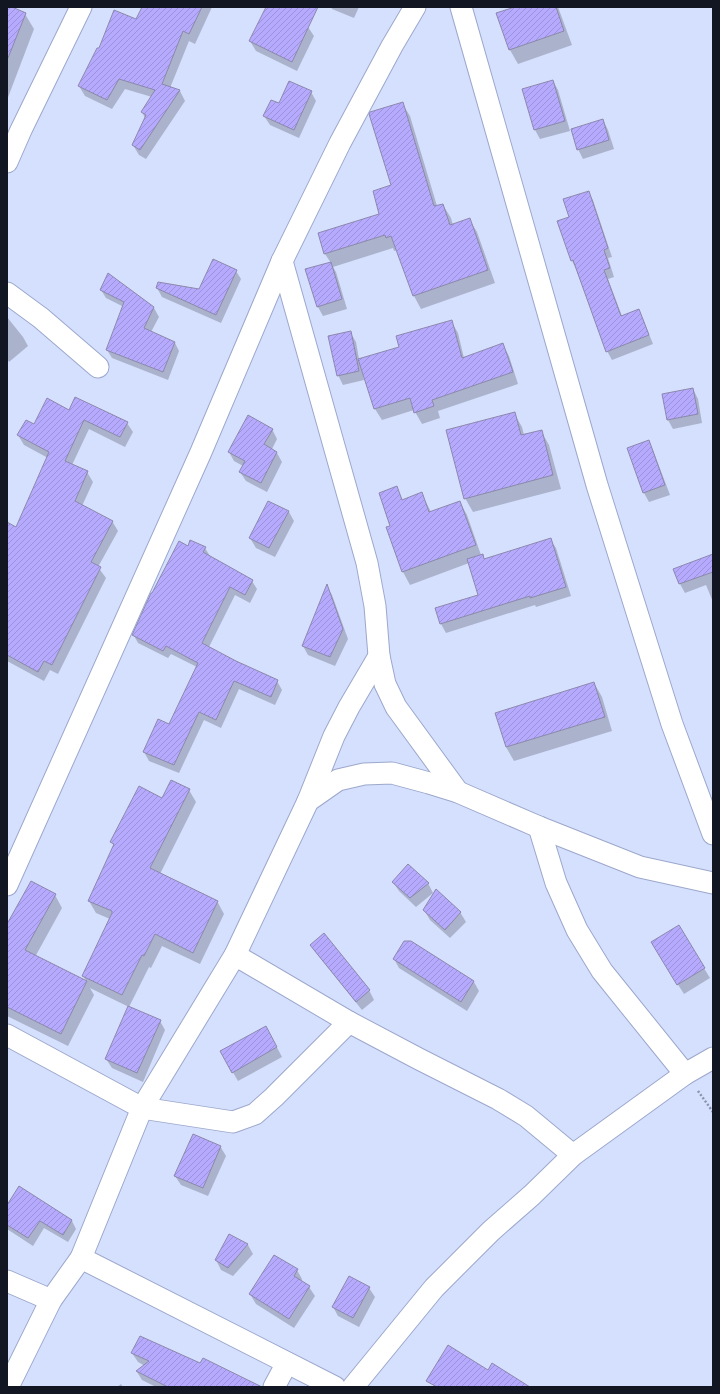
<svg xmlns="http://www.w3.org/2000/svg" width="720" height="1394" viewBox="0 0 720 1394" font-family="Barlow,sans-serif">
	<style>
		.shadow { fill: #0003 }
		.building { fill: url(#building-hatch); stroke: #8c88ac }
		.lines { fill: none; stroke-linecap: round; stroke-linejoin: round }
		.minor-casing { stroke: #9ca8cc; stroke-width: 23 }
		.path { stroke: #8b93ab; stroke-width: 2.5; stroke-dasharray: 2 2; stroke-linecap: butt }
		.minor { stroke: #fff; stroke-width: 21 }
	</style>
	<defs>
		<pattern id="building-hatch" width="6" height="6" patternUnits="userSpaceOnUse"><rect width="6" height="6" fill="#b6aaff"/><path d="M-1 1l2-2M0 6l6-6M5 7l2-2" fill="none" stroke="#9b92da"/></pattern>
	</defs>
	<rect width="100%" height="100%" fill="#d5e0fe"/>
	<g class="shadow">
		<path d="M7,7H10L25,14L34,29L7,100Z"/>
		<path d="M143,7H212L195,44L189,41L170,88L180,91L185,101L146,159L139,155L133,145L145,118L142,112L152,97L125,89L112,109L85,96L79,86L99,50L136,20Z"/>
		<path d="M331,7H359L354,18L332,9Z"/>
		<path d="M518,7H558L572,45L518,64L510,50Z"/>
		<path d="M308,27L314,36L297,71L256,51L250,41Z"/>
		<path d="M553,81L558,90L570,131L540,139L535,130Z"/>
		<path d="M311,92L316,101L299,138L270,125L264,116L280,104Z"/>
		<path d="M402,103L410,116L437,206L443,205L451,218L453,225L469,219L477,232L495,283L421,309L414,296L397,250L394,251L393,248L333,267L336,272L347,309L323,316L318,307L331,263L325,254L319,234L380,215L392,186Z"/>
		<path d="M603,120L608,130L614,149L583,159L578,149Z"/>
		<path d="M588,192L593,200L612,257L608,258L614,277L608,279L622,316L638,310L643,319L653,344L612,360L607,351L576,269L572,261L570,218Z"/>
		<path d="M236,271L241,279L221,323L162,297L157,288L200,290Z"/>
		<path d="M109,274L154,308L159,317L151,332L175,343L179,351L168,380L112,358L107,350L124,307L106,298L101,290Z"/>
		<path d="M7,317L23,337L28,346L9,362L7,359Z"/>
		<path d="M451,321L458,333L464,358L503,345L509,356L518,384L438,411L440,418L422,424L414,410L382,420L375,409L363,371H362L364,380L343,385L338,375L350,332L356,342L359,359L401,347Z"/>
		<path d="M693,389L698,399L702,423L673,429L668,420Z"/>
		<path d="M70,412L127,423L133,432L125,447L89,429L72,465L87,472L93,482L82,506L112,521L118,531L98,567L106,578L58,674L50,670L44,681L7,661V524L16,529L48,458L24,445L18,435L35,425Z"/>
		<path d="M514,413L522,427L524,435L541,431L549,445L561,489L473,512L465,498Z"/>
		<path d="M272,429L277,439L272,449L277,453L282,462L267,492L246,481L240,472L243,466L234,461L229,452Z"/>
		<path d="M648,441L653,450L670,495L649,502L644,493L628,448Z"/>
		<path d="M396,488L403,500L422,494L431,512L460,502L467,515L481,555L485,560L550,539L556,548L571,596L536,607L535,605L446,633L441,624L437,609L479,596L469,563L410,585L403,572L392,527Z"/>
		<path d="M269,502L289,512L294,521L275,557L256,548L250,538Z"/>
		<path d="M188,547L205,548L210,556L252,581L257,589L250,603L235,595L209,647L236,662L277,681L282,690L275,705L239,689L221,728L204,720L179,773L149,761L144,752L169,725L197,667L171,654L168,658L138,643L133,634Z"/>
		<path d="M713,556V602L706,585L685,593L680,584L675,569Z"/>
		<path d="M327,587L332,595L348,639L335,666L308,655L303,646Z"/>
		<path d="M594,683L602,697L612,731L514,761L506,747L496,714Z"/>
		<path d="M189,790L196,802L160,874L217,901L224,914L200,964L162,946L151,968L149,967L129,1007L160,1021L165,1030L143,1082L112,1068L106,1059L129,1007L90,988L94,995L68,1046L7,1016V926L55,895L62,908L35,957L87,982L83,976L110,919L96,913L89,901L114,847L112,842L162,799Z"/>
		<path d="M393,882L428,883L433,893L416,907L399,891Z"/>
		<path d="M424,910L460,912L466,922L450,938L430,920Z"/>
		<path d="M678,926L710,978L684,994L657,952Z"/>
		<path d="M410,942L474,982L479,991L467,1011L399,968L394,959Z"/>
		<path d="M311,945L369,990L374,1000L362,1010L317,954Z"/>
		<path d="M271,1036L282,1057L238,1081L221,1052Z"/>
		<path d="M220,1146L226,1156L208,1196L181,1185L175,1176Z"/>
		<path d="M19,1188L72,1221L76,1229L68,1242L44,1228L33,1246L7,1229V1206Z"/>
		<path d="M229,1236L248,1245L253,1254L233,1276L221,1270L216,1260Z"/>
		<path d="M297,1270L302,1279L301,1282L309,1287L315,1296L294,1328L256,1304L250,1294Z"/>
		<path d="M369,1288L375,1297L359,1327L338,1316L333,1307Z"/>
		<path d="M132,1353L248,1387H156L142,1380L137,1372L145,1366L138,1362Z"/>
		<path d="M121,1384L123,1387H117Z"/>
	</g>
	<g class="building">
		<path d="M7,7H12L26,13L8,58H7Z"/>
		<path d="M142,7H202L189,34L183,31L162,84L180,90L140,150L132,145L146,115L141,112L155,90L119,79L107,100L78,86L97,48H99L114,10L136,19Z"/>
		<path d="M266,7H318L292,62L249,41Z"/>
		<path d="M515,7H556L564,31L509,50L496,13Z"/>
		<path d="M553,80L565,121L534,130L522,89Z"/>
		<path d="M289,81L312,91L294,130L263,116L271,100L279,103Z"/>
		<path d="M403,102L434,206L443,204L450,225L470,218L488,270L413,296L391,236L386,238L385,235L324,254L318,233L379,214L373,191L391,185L369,114L370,112Z"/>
		<path d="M603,119L609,140L577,150L571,129Z"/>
		<path d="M589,191L608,248L604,250L610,268L604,270L621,316L639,309L649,335L606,352L573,260L571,261L557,221L569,217L563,199Z"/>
		<path d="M213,259L237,270L216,315L156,288L158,282L199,289Z"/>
		<path d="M331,262L342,299L317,307L305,269Z"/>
		<path d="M108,273L154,307L144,328L175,342L163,372L106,350L124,302L100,290Z"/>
		<path d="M452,320L462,358L503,343L513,372L432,400L434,406L414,413L410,398L374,409L358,359L399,347L396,336Z"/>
		<path d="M351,331L359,371L337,376L328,336Z"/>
		<path d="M693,388L698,414L667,420L662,394Z"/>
		<path d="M75,397L128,422L120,437L84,420L65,461L88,471L75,501L113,521L91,562L101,567L52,665L44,661L38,672L7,655V522L16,527L49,452L17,435L26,420L34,424L47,398L69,410Z"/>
		<path d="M515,412L521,435L542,430L553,475L464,499L446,430Z"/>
		<path d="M248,415L273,429L264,444L277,452L261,483L239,472L245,461L228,452Z"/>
		<path d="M649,440L665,485L643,493L627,448Z"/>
		<path d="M397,486L402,500L422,492L429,512L460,501L476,545L402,572L386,527L390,526L379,493Z"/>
		<path d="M268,501L289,511L269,548L249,538Z"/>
		<path d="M551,538L566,587L530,598V596L440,624L435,608L478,595L467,559L483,554L484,559Z"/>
		<path d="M190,540L206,547L203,552L253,580L245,595L230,587L202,643L236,661L278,680L271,697L234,681L216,720L199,712L174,765L143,752L158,719L169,724L198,663L166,646L163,651L132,635L151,593H152L179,541L188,546Z"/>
		<path d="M713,554V572L679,584L673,569Z"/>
		<path d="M327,584L343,629L330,657L302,646Z"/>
		<path d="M594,682L605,717L506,747L495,713Z"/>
		<path d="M171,780L190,789L150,868L218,901L193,953L155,934L144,956L142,955L122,995L82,976L112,913V911L88,901L114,844L110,842L139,786L162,798Z"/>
		<path d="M408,864L429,883L410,898L392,882Z"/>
		<path d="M31,881L56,894L25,950L87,981L61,1034L7,1007V924Z"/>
		<path d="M436,889L461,912L445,930L423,910Z"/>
		<path d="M679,925L705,968L677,985L651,942Z"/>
		<path d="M324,933L370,990L356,1002L310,945Z"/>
		<path d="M404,941H411L474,981L461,1002L393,959Z"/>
		<path d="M128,1006L161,1020L137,1073L105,1059Z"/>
		<path d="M266,1026L277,1047L232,1073L220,1051Z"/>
		<path d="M193,1134L221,1146L203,1188L174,1176Z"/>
		<path d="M19,1186L72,1220L63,1235L40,1221L28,1238L7,1225V1205Z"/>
		<path d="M229,1234L248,1244L228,1268L215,1260Z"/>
		<path d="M274,1255L298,1269L294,1276L310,1286L289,1319L249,1294Z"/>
		<path d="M349,1276L370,1287L353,1318L332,1307Z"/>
		<path d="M140,1336L200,1363L203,1358L262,1387H168L136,1371L149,1361L131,1353Z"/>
		<path d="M448,1345L488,1370L492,1363L530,1387H437L426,1381Z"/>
	</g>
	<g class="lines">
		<g class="minor-casing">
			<g id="minor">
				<path d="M461,7L597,485L672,724L713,834"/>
				<path d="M7,162L21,130L81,7"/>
				<path d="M282,261L367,563L375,606L379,656L385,684L396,707L458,792"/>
				<path d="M7,293L41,318L98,367"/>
				<path d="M308,801L334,736L349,707L379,656"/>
				<path d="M539,827L556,883L577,930L602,971L685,1074"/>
				<path d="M7,885L201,452L282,261L340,143L392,46L415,7"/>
				<path d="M235,955L349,1022L419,1059L498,1099L526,1116L573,1155"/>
				<path d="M7,1035L142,1108L233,1122L255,1114L274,1097L349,1022"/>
				<path d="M81,1258L142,1108L235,955L308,801L338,780L364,774L392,773L429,783L458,792L539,827L640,867L713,883"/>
				<path d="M7,1281L51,1300"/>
				<path d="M8,1387L51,1300L81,1258L335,1387"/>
				<path d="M274,1387L287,1363"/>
				<path d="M353,1387L434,1288L491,1231L532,1195L573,1155L685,1074L713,1058"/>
			</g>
		</g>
		<path class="path" d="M698,1091L713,1112"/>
		<use href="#minor" class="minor"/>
	</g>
	<rect width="720" height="1394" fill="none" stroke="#121623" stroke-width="16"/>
</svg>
